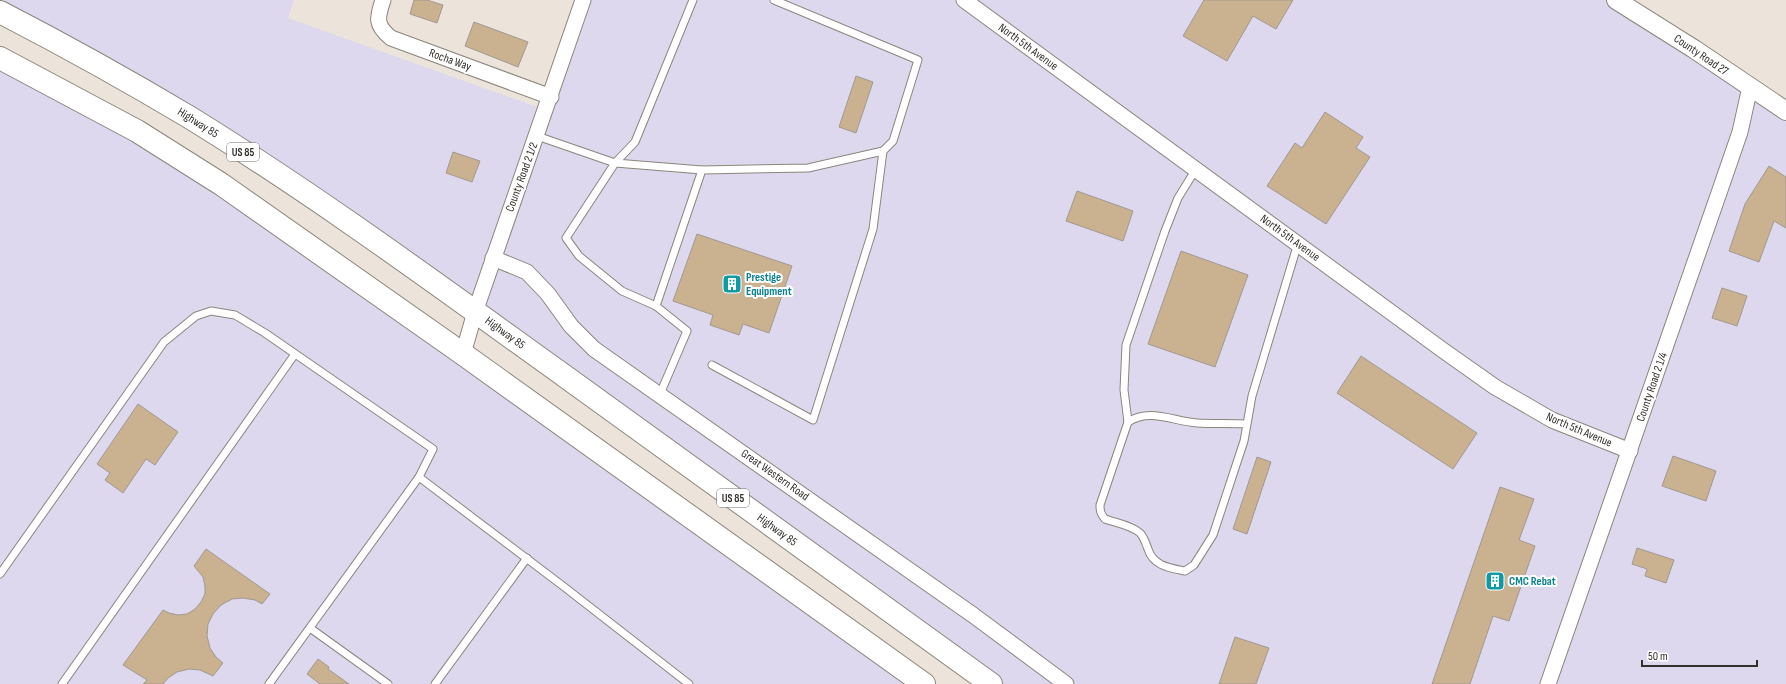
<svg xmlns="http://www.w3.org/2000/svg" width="1786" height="684" viewBox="0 0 1786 684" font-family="'Sofia Sans Condensed',sans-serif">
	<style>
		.industrial { fill: #ddd8ee }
		.building { fill: #cab190; stroke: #a09990 }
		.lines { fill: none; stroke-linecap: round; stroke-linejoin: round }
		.service-casing { stroke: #8c857c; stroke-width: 9 }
		.minor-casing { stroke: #8c857c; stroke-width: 17 }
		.tertiary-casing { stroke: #8c857c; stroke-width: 20 }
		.trunk-casing { stroke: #8c857c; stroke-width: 24 }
		.service { stroke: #fff; stroke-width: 7 }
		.minor { stroke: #fff; stroke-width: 15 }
		.tertiary { stroke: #fff; stroke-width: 18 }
		.trunk { stroke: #fff; stroke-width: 22 }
		.labels { text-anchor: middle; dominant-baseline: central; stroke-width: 4; stroke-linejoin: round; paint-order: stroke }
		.shield { fill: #fff; stroke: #716f6c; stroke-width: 1 }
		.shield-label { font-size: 11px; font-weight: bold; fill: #34312d }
		.street-label { font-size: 12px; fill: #34312d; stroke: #fff }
		.culture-label { font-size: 12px; font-weight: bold; fill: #0d838f; stroke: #fff; text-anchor: start }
	</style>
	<rect width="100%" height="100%" fill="#ece4db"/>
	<g class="industrial">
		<path d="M0,0H294L288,18L546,110L583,0H1613L1786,111V684H991L371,238L0,12Z"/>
		<path d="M0,58L137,131L924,684H0Z"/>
	</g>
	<g class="building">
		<path d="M414,0H427L443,5L437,23L410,14Z"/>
		<path d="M1204,0H1293L1276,29L1253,16L1227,61L1183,36Z"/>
		<path d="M474,22L528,42L518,67L465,46Z"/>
		<path d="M856,76L873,82L856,133L839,127Z"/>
		<path d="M1325,112L1363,137L1356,148L1370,157L1326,224L1267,186L1295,143L1302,148Z"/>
		<path d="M453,152L480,161L472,182L446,173Z"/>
		<path d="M1769,166L1786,177V228L1774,221L1759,262L1729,251L1745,204Z"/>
		<path d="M1077,191L1133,211L1123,241L1066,221Z"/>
		<path d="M697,234L792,266L769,333L743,324L739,335L710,325L713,315L673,301Z"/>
		<path d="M1181,251L1248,275L1215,367L1148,344Z"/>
		<path d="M1722,288L1747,296L1737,326L1712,318Z"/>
		<path d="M1361,356L1477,433L1453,469L1337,393Z"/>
		<path d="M138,404L178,432L155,465L146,459L123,493L105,480L110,473L97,464Z"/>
		<path d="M1673,456L1716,471L1706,501L1662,486Z"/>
		<path d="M1257,457L1271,462L1247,534L1233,529Z"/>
		<path d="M1500,487L1534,499L1519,540L1535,546L1509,621L1493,616L1470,684H1432Z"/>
		<path d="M1637,548L1674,560L1666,583L1645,576L1647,569L1632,564Z"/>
		<path d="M206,549L270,594L262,604L255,600L243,598L232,599L221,605L213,614L208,624L207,636L210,648L216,657L223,663L213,676L200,670L189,669L177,672L168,678L163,684H143L147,680L123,665L163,610L169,613L178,615L187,614L195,609L201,602L205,594V586L203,577L194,566Z"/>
		<path d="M1235,637L1269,648L1256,684H1219Z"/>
		<path d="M318,659L329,667L328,669L349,684H320L307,674Z"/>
	</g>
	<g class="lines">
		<g class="service-casing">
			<g id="service">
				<path d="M774,0L918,60L893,141L883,151"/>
				<path d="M537,136L615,163L702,170L808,168L883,151L873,229L813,420L712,365"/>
				<path d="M656,306L702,170"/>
				<path d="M660,394L687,331L656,306L622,291L579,256L566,238L615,163L635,142L693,0"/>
				<path d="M1128,422L1124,390L1126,345L1165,231L1178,198L1196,169"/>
				<path d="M1247,424C1230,423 1213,424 1197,423C1172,421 1150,408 1128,422L1100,505C1100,512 1101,514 1105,519C1116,523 1131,525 1140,533C1144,537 1146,544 1148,549C1153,566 1170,568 1185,571L1194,565L1213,535L1244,441L1252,396L1298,243"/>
				<path d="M419,477L563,586L689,684"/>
				<path d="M0,574L164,342L196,316L211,311L235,315L265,333L433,449L419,477L269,684"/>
				<path d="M310,628L388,684"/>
				<path d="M62,684L295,354"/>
				<path d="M435,684L527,558"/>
			</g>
		</g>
		<g class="minor-casing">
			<g id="minor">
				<path d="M383,0C377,18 375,25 391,38L551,97"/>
				<path d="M964,0L1444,351L1495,387L1552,420L1630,451"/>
				<path d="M493,258L527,272L548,294L571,326L594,349L973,615L1066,684"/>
				<path d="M463,354L475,312L583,0"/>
				<path d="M1548,684L1720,190L1740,132L1750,87"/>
			</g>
		</g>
		<g class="tertiary-casing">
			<path id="tertiary" d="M1616,0L1694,49L1786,111"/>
		</g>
		<g class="trunk-casing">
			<g id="trunk">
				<path d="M0,12C64,45 127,80 189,117C319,197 442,288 566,377C707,480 849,582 991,684"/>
				<path d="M0,58L137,131L221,184L463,354L924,684"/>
			</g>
		</g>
		<use href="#service" class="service"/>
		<use href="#minor" class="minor"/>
		<use href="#tertiary" class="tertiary"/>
		<use href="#trunk" class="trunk"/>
	</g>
	<defs>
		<g id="building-square" transform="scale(1)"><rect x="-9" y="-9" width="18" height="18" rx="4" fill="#0f9aa8" stroke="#fff"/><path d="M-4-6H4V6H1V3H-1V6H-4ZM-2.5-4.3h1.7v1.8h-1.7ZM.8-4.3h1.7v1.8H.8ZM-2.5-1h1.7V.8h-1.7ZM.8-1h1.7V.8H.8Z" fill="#fff"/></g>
	</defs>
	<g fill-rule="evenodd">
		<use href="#building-square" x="732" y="284"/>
		<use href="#building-square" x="1495" y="581"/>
	</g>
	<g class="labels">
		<g class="shield">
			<rect x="227" y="143" width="32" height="18" rx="3"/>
			<rect x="717" y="489" width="32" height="18" rx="3"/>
		</g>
		<g class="shield-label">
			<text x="243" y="152">US 85</text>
			<text x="733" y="498">US 85</text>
		</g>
		<g class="street-label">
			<text transform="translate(1028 47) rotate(36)">North 5th Avenue</text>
			<text transform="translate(1701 55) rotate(34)">County Road 27</text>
			<text transform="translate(450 60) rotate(20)">Rocha Way</text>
			<text transform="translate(198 123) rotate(32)">Highway 85</text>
			<text transform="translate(522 177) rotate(-70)">County Road 2 1/2</text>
			<text transform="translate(1290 238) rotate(36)">North 5th Avenue</text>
			<text transform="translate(505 333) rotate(36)">Highway 85</text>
			<text transform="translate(1652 387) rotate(-71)">County Road 2 1/4</text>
			<text transform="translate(1579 430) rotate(23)">North 5th Avenue</text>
			<text transform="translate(775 475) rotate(35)">Great Western Road</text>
			<text transform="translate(777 530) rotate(36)">Highway 85</text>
		</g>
		<g class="culture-label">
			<text x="746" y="277">Prestige<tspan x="746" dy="14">Equipment</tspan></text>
			<text x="1509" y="581">CMC Rebat</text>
		</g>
	</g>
	<path d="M1642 660v6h115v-6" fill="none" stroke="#34312d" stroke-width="2"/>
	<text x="1648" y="660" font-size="12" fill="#34312d" stroke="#ffffff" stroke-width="3" paint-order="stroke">50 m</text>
</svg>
